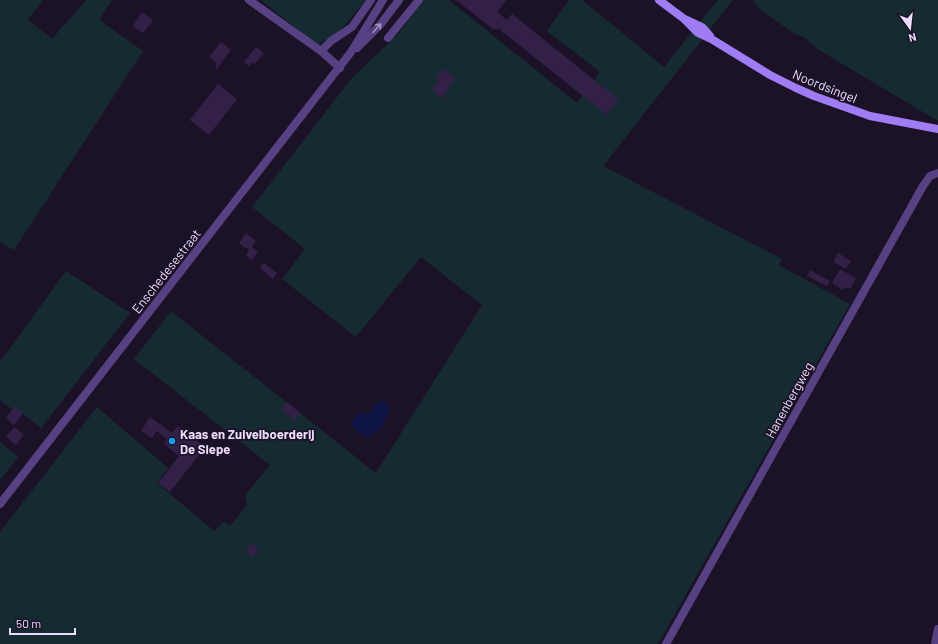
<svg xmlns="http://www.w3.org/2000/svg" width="938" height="644" viewBox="0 0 938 644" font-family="Barlow,sans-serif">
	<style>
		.green { fill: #162b31 }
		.water { fill: #101444 }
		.building { fill: #332047 }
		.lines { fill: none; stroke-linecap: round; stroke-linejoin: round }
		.minor { stroke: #564283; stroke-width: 8 }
		.tertiary { stroke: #564283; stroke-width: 8 }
		.secondary { stroke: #a07cf4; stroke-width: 8 }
		.oneway { stroke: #a08fc0 }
		.poi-dot { fill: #199beb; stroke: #1c1228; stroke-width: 1.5 }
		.labels { text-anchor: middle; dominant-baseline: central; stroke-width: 3.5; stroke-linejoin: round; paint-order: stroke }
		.street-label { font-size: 13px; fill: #e9dcfc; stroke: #1c1228 }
		.poi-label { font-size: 13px; font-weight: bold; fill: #e9dcfc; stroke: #1c1228; text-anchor: start }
	</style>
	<rect width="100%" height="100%" fill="#1c1228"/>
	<g class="green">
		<path d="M0,0H43L28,20L52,39L86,0H112L99,20L143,51L14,250L0,242Z"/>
		<path d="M261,0H366L339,32L317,45Z"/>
		<path d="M424,0H449L577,103L600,72L547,31L569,0H582L664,67L692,32L702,40L603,166L782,259L779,265L850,304L658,644H0V532L97,407L168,468L157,483L214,531L224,522L230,526L247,505L245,495L270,465L134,359L171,311L376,473L482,305L421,257L356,337L282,279L305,249L252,207L351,79L398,34Z"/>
		<path d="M718,0H733L709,30L699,23Z"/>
		<path d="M753,0H938V121L819,50L804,37L795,34L758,8Z"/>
		<path d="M66,271L130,313L41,428L15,408L11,409L0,400V362Z"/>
		<path d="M0,442L18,457L0,480Z"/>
	</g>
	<path class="water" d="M385,401L389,406C388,421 381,433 366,437L353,428L352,424L356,415L369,413L378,402Z"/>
	<g class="building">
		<path d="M456,0H506L497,12L507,20L512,14L619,100L607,115L499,29H493Z"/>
		<path d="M142,12L153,20L143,33L133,26Z"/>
		<path d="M221,42L231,50L216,70V63L209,57Z"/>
		<path d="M256,47L264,53L255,64L253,62L249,66L244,62Z"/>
		<path d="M443,69L455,78L442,98L432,90L439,80L436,78Z"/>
		<path d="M218,84L237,99L209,135L190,120Z"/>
		<path d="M246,233L256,241L252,247L258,252L252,260L246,255L249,250L239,243Z"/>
		<path d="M838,253L851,261L846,269L833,262Z"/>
		<path d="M264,263L277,273L273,279L260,268Z"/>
		<path d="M840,269L856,278L850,289L845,287L843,290L832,283Z"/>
		<path d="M810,270L830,281L827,286L807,276Z"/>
		<path d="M287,402L300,413L295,420L281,410Z"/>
		<path d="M15,406L23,413L14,425L6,418Z"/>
		<path d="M150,417L172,433L178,426L205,447L170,492L158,483L179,456L164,444L167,439L157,431L152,438L141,431Z"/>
		<path d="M14,427L24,435L16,445L6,437Z"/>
		<path d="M253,543L259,550L251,557L246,550Z"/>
	</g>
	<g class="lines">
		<g class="minor">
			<path d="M249,0L321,51L340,68"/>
			<path d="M388,38L419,0"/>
			<path d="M321,51L331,41L352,27L371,0"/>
			<path d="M666,644L923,186L930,176L938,173"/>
			<path d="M935,644L938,629"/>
		</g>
		<g class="tertiary">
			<path d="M357,48L380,25L399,0"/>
			<path d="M0,504L351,52L383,0"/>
		</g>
		<g class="secondary">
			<path d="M659,0L683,18L698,33L713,40L770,75L796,88L814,96L870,116L938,129"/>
			<path d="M685,19L702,27L710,36"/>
		</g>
	</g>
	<defs><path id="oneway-shaft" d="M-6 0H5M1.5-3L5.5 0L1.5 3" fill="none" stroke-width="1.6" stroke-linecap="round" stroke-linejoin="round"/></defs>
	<use class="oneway" href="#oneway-shaft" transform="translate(377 28) rotate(-48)"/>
	<circle class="poi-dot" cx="172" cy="441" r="4"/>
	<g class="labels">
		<g class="street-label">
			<text transform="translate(825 86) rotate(22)">Noordsingel</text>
			<text transform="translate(166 271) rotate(-52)">Enschedesestraat</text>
			<text transform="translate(789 400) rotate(-61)">Hanenbergweg</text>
		</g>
		<g class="poi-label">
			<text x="180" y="434">Kaas en Zuivelboerderij<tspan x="180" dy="15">De Siepe</tspan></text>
		</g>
	</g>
	<g transform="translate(910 28) rotate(165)" stroke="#1c1228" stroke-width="3" paint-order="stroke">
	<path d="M0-3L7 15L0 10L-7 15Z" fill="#e9dcfc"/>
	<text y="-6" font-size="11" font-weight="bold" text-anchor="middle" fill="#e9dcfc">N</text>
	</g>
	<path d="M10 628v6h65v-6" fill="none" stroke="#e9dcfc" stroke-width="2"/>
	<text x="16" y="628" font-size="12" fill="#e9dcfc" stroke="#1c1228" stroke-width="3" paint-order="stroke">50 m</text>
</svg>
